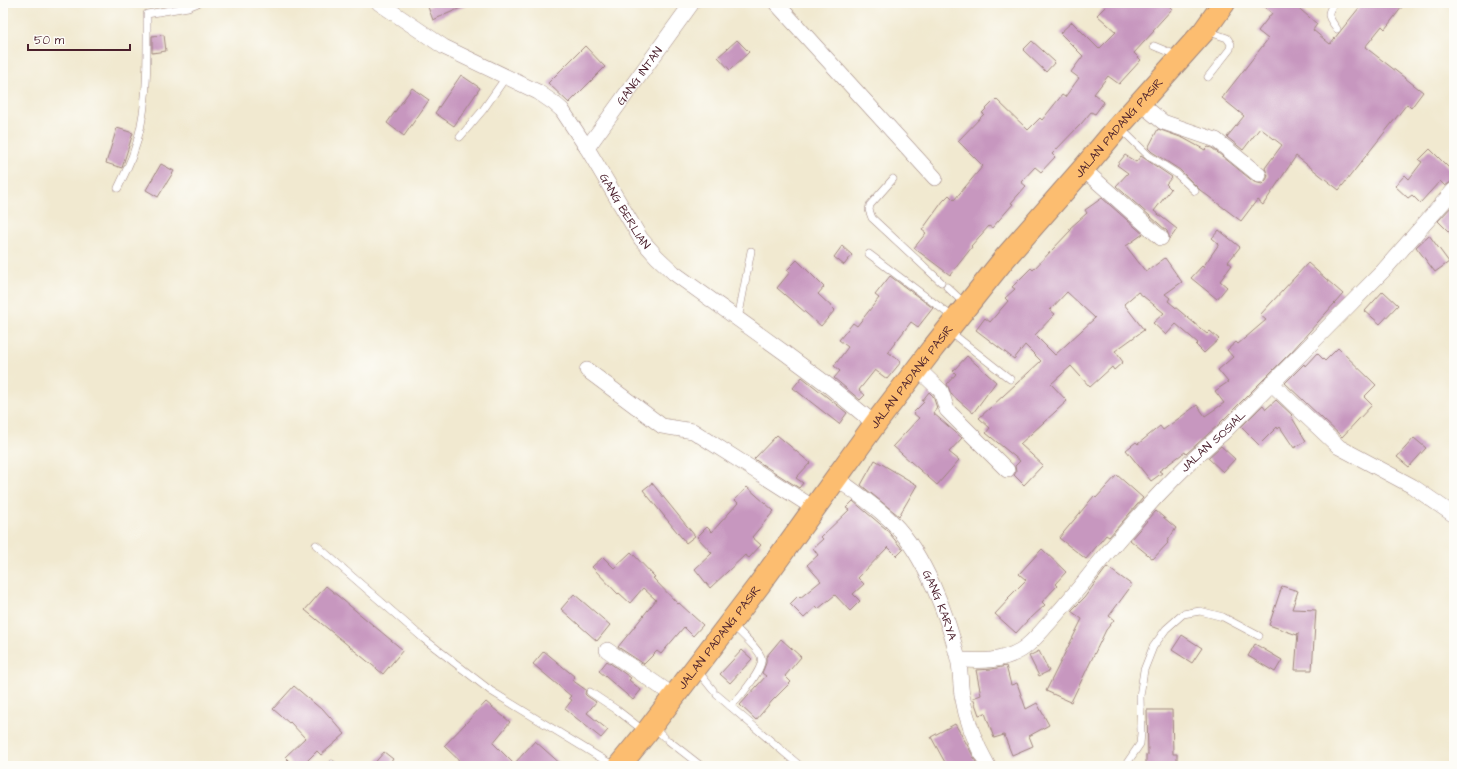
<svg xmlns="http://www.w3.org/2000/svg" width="1457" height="769" viewBox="0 0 1457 769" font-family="'Architects Daughter',sans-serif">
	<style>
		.building { fill: #c797bf; fill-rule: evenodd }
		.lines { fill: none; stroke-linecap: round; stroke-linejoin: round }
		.service-casing { stroke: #9e847e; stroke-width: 8 }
		.minor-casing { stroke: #9e847e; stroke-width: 16 }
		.trunk-casing { stroke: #9e847e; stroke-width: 24 }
		.service { stroke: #fff; stroke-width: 7 }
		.minor { stroke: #fff; stroke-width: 15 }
		.trunk { stroke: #fcbd6f; stroke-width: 22 }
		.labels { text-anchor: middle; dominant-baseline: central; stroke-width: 4; stroke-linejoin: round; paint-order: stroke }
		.street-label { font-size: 12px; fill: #4a1f2b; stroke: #fdfcf7 }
	</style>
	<rect width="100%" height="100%" fill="#fdfcf7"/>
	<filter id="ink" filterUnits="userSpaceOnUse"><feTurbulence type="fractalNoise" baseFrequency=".025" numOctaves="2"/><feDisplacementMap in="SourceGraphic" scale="8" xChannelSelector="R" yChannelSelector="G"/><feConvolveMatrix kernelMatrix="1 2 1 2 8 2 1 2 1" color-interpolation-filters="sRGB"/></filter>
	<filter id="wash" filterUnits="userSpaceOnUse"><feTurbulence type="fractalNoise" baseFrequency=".012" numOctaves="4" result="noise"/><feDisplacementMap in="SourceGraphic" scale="16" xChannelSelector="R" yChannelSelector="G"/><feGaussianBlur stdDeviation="0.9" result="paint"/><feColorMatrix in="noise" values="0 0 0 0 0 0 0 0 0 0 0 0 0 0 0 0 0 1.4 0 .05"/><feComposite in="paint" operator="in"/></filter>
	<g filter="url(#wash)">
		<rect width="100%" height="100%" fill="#f1e9d0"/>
		<g id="blocks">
			<g class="building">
				<path d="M437,3H472L433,20L428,7Z"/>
				<path d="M1109,3H1166L1172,9L1153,30L1154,31L1134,53L1141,60L1119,84L1108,76L1094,94L1104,102L1095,114L1091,112L1081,124L1052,154L1055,157L1041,172L1035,167L1021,182L1026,186L1011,203L1013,204L992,228L989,226L971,246L972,247L950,275L914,248L926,233L922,230L943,201L949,195L954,200L983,166L958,141L984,114L982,113L996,99L1028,130L1040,118L1042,120L1062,95L1065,97L1079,78L1071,72L1083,56L1060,33L1072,22L1099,49L1116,32L1097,15Z"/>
				<path d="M1259,3H1293L1317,24L1313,30L1330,44L1363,3H1405L1385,29L1382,26L1365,47L1423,92L1411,108L1407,104L1339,190L1296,156L1263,205L1257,200L1241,221L1200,190L1180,170L1152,152L1148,148L1158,129L1183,138L1205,150L1208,147L1212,148L1254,182L1262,184L1266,180L1268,176L1265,168L1282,145L1260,128L1243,150L1227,137L1244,116L1222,98L1268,39L1258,31L1272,13Z"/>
				<path d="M164,35L166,51L152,53V36Z"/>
				<path d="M737,40L749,52L730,70L718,57Z"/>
				<path d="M1032,41L1055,62L1046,72L1023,50Z"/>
				<path d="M585,46L605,67L569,103L548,83Z"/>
				<path d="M461,75L480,88L454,126L435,113Z"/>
				<path d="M412,88L429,100L404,136L387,123Z"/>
				<path d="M117,128L133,133L122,168L106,163Z"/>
				<path d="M1430,149L1454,173V181L1451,182L1445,186L1440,181L1420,203L1412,195L1408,198L1395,186L1405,175L1409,179L1422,162L1419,160Z"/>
				<path d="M1125,155L1136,162L1141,156L1172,177L1166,184L1171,189L1154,211L1177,229L1170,239L1167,231L1116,186L1128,173L1117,165Z"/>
				<path d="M161,164L174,171L158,197L146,190Z"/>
				<path d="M1102,198L1143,234L1126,246L1146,272L1165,258L1182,282L1165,294L1170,298L1168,301L1207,334L1210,331L1219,339L1204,353L1196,345L1198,343L1176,324L1166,335L1153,323L1164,313L1138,292L1124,304L1144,330L1115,351L1123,362L1114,370L1112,367L1090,387L1071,366L1051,384L1067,401L1020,444L1043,465L1024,485L1014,475L1016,472L1015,466L1020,461L986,433L990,428L979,418L1041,361L1025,345L1014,359L976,330L985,318L990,322L1008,301L1005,298L1015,289L1012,287L1031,268L1033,270L1071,230L1069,229L1087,213L1085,210ZM1067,292L1095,318L1055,355L1035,335L1055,314L1050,310Z"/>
				<path d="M1454,204V237L1438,221Z"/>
				<path d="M1219,230L1240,247L1228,262L1232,265L1220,281L1227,287L1217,299L1191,278L1202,266L1203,267L1219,244L1212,238Z"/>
				<path d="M1429,235L1449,262L1435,272L1416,247Z"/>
				<path d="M842,246L852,255L844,265L834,257Z"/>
				<path d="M797,260L824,287L818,294L835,310L821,326L777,288L790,272L787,270Z"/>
				<path d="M1308,263L1343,294L1292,351L1218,425L1186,454L1185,452L1159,471L1162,473L1151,481L1126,450L1136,442L1138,444L1160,426L1163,430L1197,405L1205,416L1224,403L1215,391L1228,382L1218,370L1233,357L1227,350L1236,342L1238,344L1266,320L1260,315Z"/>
				<path d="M890,276L933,308L918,327L911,322L888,352L901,362L887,379L875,370L859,390L865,395L860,400L834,378L840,371L834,366L848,347L839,340L853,323L857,326L879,298L875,295Z"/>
				<path d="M1383,291L1398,305L1380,324L1365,311Z"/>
				<path d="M1338,348L1376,385L1364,397L1372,405L1342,437L1285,383L1304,364L1305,366L1317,353L1325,361Z"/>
				<path d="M967,356L996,382L973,413L951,394L947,384L956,374L953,371Z"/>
				<path d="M802,377L847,413L839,424L793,388Z"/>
				<path d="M929,392L933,396L937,408L933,413L962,438L949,452L959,460L937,485L893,446L919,418L913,413L924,402L922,401Z"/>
				<path d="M1276,400L1292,415L1291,416L1306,441L1294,448L1280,427L1278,429L1277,427L1259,445L1241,427L1263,405L1266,409Z"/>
				<path d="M777,435L810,463L796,478L803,483L799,488L754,459Z"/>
				<path d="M1414,438L1426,448L1409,467L1397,457Z"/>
				<path d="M1221,446L1235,459L1223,472L1208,458Z"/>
				<path d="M875,460L917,485L899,516L861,485Z"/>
				<path d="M1117,475L1143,498L1109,537L1106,535L1086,559L1059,538L1094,496L1096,498Z"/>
				<path d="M652,483L695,536L686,543L643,490Z"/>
				<path d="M747,487L774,511L752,537L761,545L749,558L745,555L710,588L695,569L712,553L697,537L707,527L712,532L738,503L735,500Z"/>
				<path d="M853,501L886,529L903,550L897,556L888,547L858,578L864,584L853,594L860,601L850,611L835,595L818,609L816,607L804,618L790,604L798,596L800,598L821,581L807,565L818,555L813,548L823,539L821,537L849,510L846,508Z"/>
				<path d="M1156,511L1176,528L1167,542L1168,543L1153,559L1130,540Z"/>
				<path d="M1042,549L1066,572L1055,584L1057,586L1042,602L1045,605L1030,619H1029L1016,633L995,614L1009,599L1008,598L1026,580L1019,574Z"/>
				<path d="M631,552L655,577L653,578L678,604L679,603L703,625L693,636L684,627L661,654L657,651L644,664L618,647L656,600L643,588L630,603L619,593L618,594L592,567L603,557L614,568Z"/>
				<path d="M1107,567L1132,585L1109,616L1114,620L1106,630L1071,702L1046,691L1082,619L1071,611L1084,598Z"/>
				<path d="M326,586L403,650L383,674L305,610Z"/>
				<path d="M1282,586L1298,591L1292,609L1316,610L1312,670H1295L1298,633L1297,635L1269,625Z"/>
				<path d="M574,594L610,625L597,641L561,609Z"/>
				<path d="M1182,635L1202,648L1192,663L1172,650Z"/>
				<path d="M781,639L801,657L785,676L791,682L772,701L756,720L740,705L766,676L762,673L766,663V657Z"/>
				<path d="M1255,644L1282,660L1275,672L1248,656Z"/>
				<path d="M742,650L752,659L730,683L720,674Z"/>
				<path d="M544,651L575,677L572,680L586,690L585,694L587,696L596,702L587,713L608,730L601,738L565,709L572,700L569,698L571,696L533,664Z"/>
				<path d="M1039,651L1049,671L1039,676L1029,656Z"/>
				<path d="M607,661L631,678L629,680L641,690L633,700L599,671Z"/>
				<path d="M1006,666L1011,685L1017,683L1026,709L1037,703L1049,725L1029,736L1033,746L1012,755L1004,735L994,738L985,713L979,715L973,698L981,695L976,670L992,669Z"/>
				<path d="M294,686L321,709L322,708L345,734L321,755L317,751L302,766H294L285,757L305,738L290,722L289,723L273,709Z"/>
				<path d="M486,702L510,722L493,743L514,764L535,741L563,766H465L444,746Z"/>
				<path d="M1147,710H1172L1173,754H1177V766H1146V755H1148Z"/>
				<path d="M955,724L969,748L978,766H947L931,737Z"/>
				<path d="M384,752L393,759L388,766H372Z"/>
			</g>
		</g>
	</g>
	<g filter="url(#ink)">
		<use href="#blocks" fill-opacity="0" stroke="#9e847e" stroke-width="1"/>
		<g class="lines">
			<g class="service-casing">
				<g id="service">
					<path d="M1334,3C1325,16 1329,17 1337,29"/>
					<path d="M1207,31L1227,38L1231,44L1230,49L1208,77"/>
					<path d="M1154,46L1171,53L1177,58"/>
					<path d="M1120,128L1149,156L1177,174L1195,191"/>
					<path d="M460,137L483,110L506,77"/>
					<path d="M893,179L870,205L869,210L872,218L941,282"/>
					<path d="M118,188C123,178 128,167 132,157C149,112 147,62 147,14L188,7L198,3"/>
					<path d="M869,254L954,318"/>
					<path d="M947,287L965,304"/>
					<path d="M738,319L751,251"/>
					<path d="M949,331L1010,379"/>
					<path d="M316,545L424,639L491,691L614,766"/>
					<path d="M697,670L713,690"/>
					<path d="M590,692L617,710L644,731"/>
					<path d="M717,695L730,706C739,699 765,668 761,657C759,649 738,631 732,624"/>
					<path d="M730,706L800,766"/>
					<path d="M654,727L664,737"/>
					<path d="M669,741L701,766"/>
					<path d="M332,764L334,766"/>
					<path d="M1125,766L1140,744L1141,733L1140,696L1144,670L1153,647L1166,629L1183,614L1200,611L1223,617L1259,636"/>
				</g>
			</g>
			<g class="minor-casing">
				<g id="minor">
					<path id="s1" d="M379,3L444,47L538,92L554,103L562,110L587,148L641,239L657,257L674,273L785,353L824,382L875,424"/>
					<path d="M776,3L935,178"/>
					<path d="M1140,103L1163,122L1216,140L1259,175"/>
					<path id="s2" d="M587,148L692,3"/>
					<path d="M1083,169L1161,238"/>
					<path d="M917,368L941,391L947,410L1007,470"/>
					<path d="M587,370L662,426L693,431L814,508"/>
					<path d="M1271,383L1339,447L1412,486L1454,515"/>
					<path id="s3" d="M836,478C855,492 876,506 893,523C924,554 948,616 958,659C961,670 960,683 962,695C966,719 976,745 988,766"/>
					<path d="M607,650L674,696"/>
					<path id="s4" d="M959,660C981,661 1001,662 1021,650C1031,644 1039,634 1047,625C1065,605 1082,585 1098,564C1137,517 1177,471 1224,432L1383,271L1454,190"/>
				</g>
			</g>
			<g class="trunk-casing">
				<g id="trunk">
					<path id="s5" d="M619,766L646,733L759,585L875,424L933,348L1005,258L1083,169L1119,126L1204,31L1224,3"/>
				</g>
			</g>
			<use href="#service" class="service"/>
			<use href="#minor" class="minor"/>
			<use href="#trunk" class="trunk"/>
		</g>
	</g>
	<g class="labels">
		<g class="street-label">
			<text stroke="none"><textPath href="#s2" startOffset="89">GANG INTAN</textPath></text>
			<text stroke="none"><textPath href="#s5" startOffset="811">JALAN PADANG PASIR</textPath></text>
			<text stroke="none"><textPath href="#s1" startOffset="332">GANG BERLIAN</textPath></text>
			<text stroke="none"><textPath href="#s5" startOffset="487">JALAN PADANG PASIR</textPath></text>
			<text stroke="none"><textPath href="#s4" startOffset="348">JALAN SOSIAL</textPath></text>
			<text stroke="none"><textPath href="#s3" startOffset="168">GANG KARYA</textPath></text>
			<text stroke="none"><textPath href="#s5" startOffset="163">JALAN PADANG PASIR</textPath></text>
		</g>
	</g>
	<rect width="1457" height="769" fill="none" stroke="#fdfcf7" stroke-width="16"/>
	<path d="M28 44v6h102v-6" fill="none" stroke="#4a1f2b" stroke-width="2"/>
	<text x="34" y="44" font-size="12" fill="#4a1f2b" stroke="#fdfcf7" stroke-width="3" paint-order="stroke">50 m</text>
</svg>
